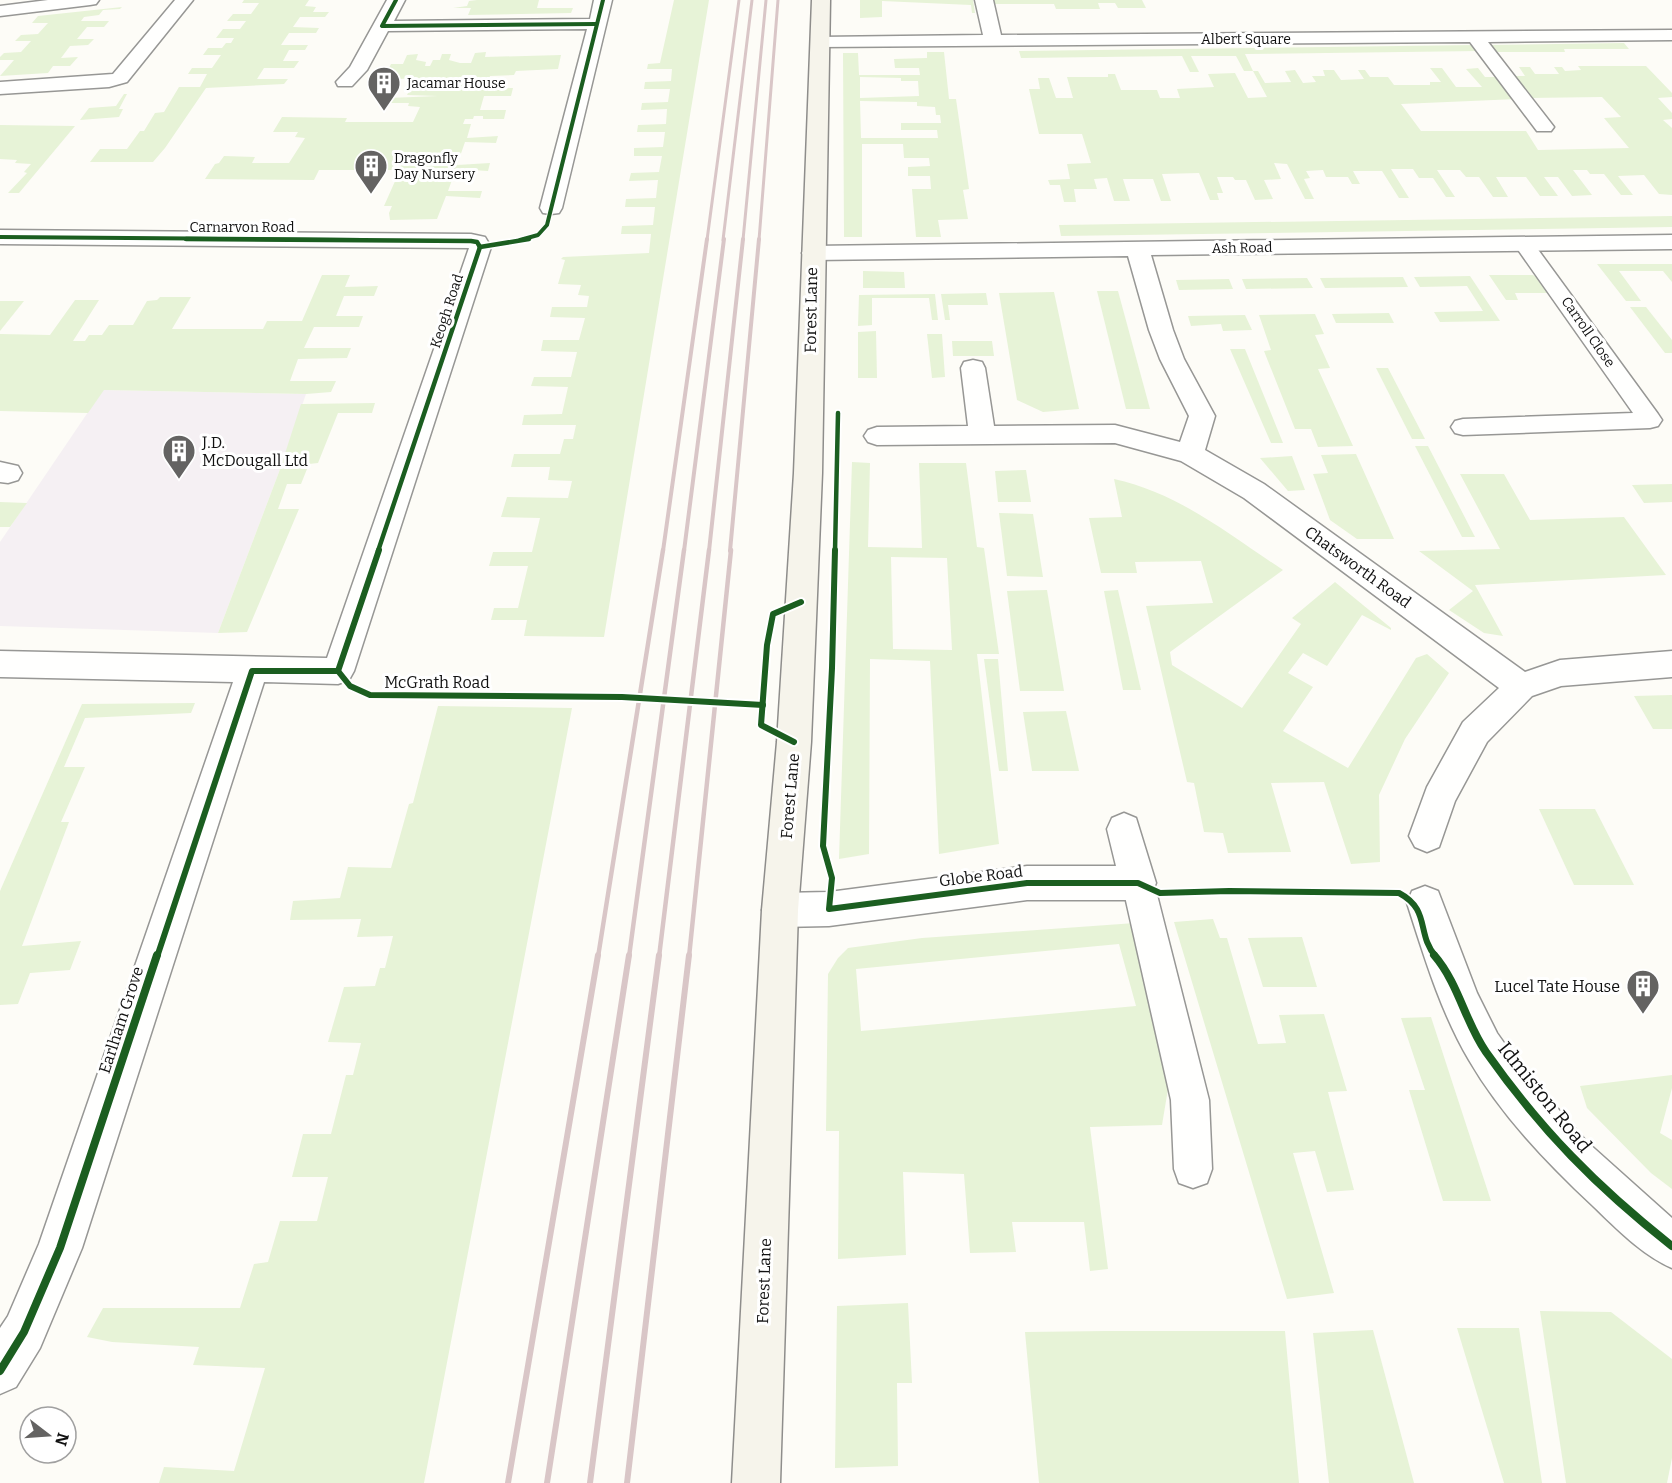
<svg xmlns="http://www.w3.org/2000/svg" width="1672" height="1483" viewBox="0 0 1672 1483" font-family="Bitter,serif">
	<style>
		.industrial { fill: #f5f0f3 }
		.green { fill: #e7f3d7; fill-rule: evenodd }
		.lines { fill: none; stroke-linecap: round; stroke-linejoin: round }
		.lane-casing { stroke: #979795; stroke-width: 3 }
		.street-casing { stroke: #979795; stroke-width: 3 }
		.secondary-casing { stroke: #8e8d8b; stroke-width: 3 }
		.lane { fill: #fffffe; fill-rule: evenodd }
		.street { fill: #fffffe; fill-rule: evenodd }
		.secondary { fill: #f6f4eb; fill-rule: evenodd }
		.rail-far3 { stroke: #d9c6c7; stroke-width: 3 }
		.rail-far2 { stroke: #d9c6c7; stroke-width: 4 }
		.rail-far1 { stroke: #d9c6c7; stroke-width: 4.5 }
		.rail { stroke: #d9c6c7; stroke-width: 6 }
		.cycleway-far3-casing { stroke: #fff; stroke-width: 6 }
		.cycleway-far2-casing { stroke: #fff; stroke-width: 8 }
		.cycleway-far1-casing { stroke: #fff; stroke-width: 10 }
		.cycleway-casing { stroke: #fff; stroke-width: 11 }
		.cycleway-far3 { stroke: #1b5e20; stroke-width: 4 }
		.cycleway-far2 { stroke: #1b5e20; stroke-width: 4.5 }
		.cycleway-far1 { stroke: #1b5e20; stroke-width: 6 }
		.cycleway { stroke: #1b5e20; stroke-width: 8 }
		.labels { text-anchor: middle; dominant-baseline: central; stroke-width: 6; stroke-linejoin: round; paint-order: stroke }
		.far-street-label { font-size: 14px; fill: #111; stroke: #fff }
		.far-poi-label { font-size: 14px; fill: #111; stroke: #fff; text-anchor: start }
		.street-label { font-size: 16px; fill: #111; stroke: #fff }
		.poi-label { font-size: 16px; fill: #111; stroke: #fff; text-anchor: start }
		.near-street-label { font-size: 20px; fill: #111; stroke: #fff }
	</style>
	<rect width="100%" height="100%" fill="#fdfcf7"/>
	<path class="industrial" d="M103,390L306,394L279,472L218,633L0,626V542Z"/>
	<g class="green">
		<path d="M244,0H309L305,6L316,7L313,12H329L325,17H300L293,27L319,28L316,33H289L281,45H308L305,50H289L283,61H299L294,68H264L257,79H288L284,84L206,88L165,148L153,162H90L100,149H127L140,131H144L155,113L164,112L179,87H200L207,74H188L192,68H212L221,55H203L208,48H222L226,43H231L234,38H216L223,29H240L246,21H227L233,14H251L259,3H242Z"/>
		<path d="M477,0H539L537,8H573L571,13L468,15L471,8H453L467,6L469,1Z"/>
		<path d="M674,0H709L604,637L524,636L527,620H491L494,608H518L528,566H489L493,552H532L540,518L501,517L507,497L568,498L572,481L548,480L550,467H511L514,454H560L564,439H573L576,425H522L524,415L562,414L568,387L531,386L534,377H571L577,352L541,351L543,340H579L585,318L550,317L552,307H587L589,296L578,295L581,285L558,284L565,260L561,259L563,257L649,253L651,234H621L622,226L653,225L655,207H625L626,199L656,198L658,180L629,181L631,173L659,172L662,156H634V148L663,147L665,132H637L638,125L666,124L667,109L641,110L642,103L668,102L670,89H644L645,82L671,81L672,69H647L648,64L660,63Z"/>
		<path d="M860,0H973L975,13H972L971,5L882,1V17L860,18Z"/>
		<path d="M993,0H1142L1146,8H1118L1115,3H1098L1100,9H1056L1054,4H994Z"/>
		<path d="M122,7L120,9L103,10L99,15L84,17L81,21H109L104,27H87L77,39H94L88,45L70,46L61,58L78,57L70,66H53L48,73L0,76L14,60H0V57L4,53L21,52L31,41H15L21,35L38,34L48,23H32L38,16Z"/>
		<path d="M1624,43L1629,49H1564L1565,52H1494L1489,45Z"/>
		<path d="M1475,45L1479,51L1245,54L1253,71H1258L1265,83L1291,82L1285,71L1295,70L1303,83L1316,82L1312,76H1325L1323,70H1334L1341,80L1364,79L1358,70H1365L1370,77H1388L1394,85H1430V82H1441L1430,68H1442L1456,87H1482L1466,69L1478,68L1485,77H1500L1517,99L1401,104L1421,131H1526L1538,150L1629,148L1604,118L1621,117L1602,97L1529,98L1512,76H1525L1519,67H1530L1535,74H1559L1554,67H1562L1565,71L1581,70L1578,66H1646L1672,93V97L1658,98L1672,113V119L1663,120L1672,128V195L1659,194L1644,175L1618,176L1633,195H1621L1604,174H1590L1587,170H1573L1592,195L1572,196L1558,177H1544L1558,196H1540L1526,177H1496L1508,197H1493L1479,177H1466L1460,170H1437L1455,197H1446L1433,178H1419L1413,169H1391L1409,198H1399L1382,171H1353L1360,184H1352L1348,177H1326L1323,170L1306,171L1310,178L1304,179L1314,199H1305L1287,164L1274,163L1281,179L1264,180L1273,199L1255,200L1246,180H1235L1233,177H1217L1223,193H1217L1219,200H1210L1199,173L1162,174L1171,201H1161L1153,179H1123L1130,201H1114L1107,178L1094,179L1097,189H1074L1076,202H1064L1060,185H1050L1048,180L1070,179L1067,164L1091,163L1082,134H1039L1029,89H1040L1038,78H1049L1056,98H1073L1067,77H1108V74H1115L1121,90H1157L1160,98H1180L1177,89L1214,87L1208,74L1235,73L1248,98L1267,97L1253,71H1244L1236,56H1191L1199,72H1190L1182,56L1021,58L1019,51Z"/>
		<path d="M486,52L485,57L561,55L558,69L516,71L514,75L490,76L487,88H513L511,96H484L480,110H506L504,119H483V116H474L473,119H465L463,124H471L467,138L498,136L496,143L465,142L457,165L490,163L488,171L456,169L448,191H482L480,198L446,196L437,219L390,220L389,213L392,206H384L400,170H319L314,180L205,179L215,164L219,163L224,156L255,157L252,163H289L305,138L295,137L298,132H273L282,117L347,118L345,122H413L420,107L408,106L409,103H386L388,98L438,96L407,95L416,78L383,80L391,64H403L407,55L418,54L416,60L426,62L425,66H430L433,60H440L442,54H451L449,60L460,63H471L475,53Z"/>
		<path d="M927,52H944L949,99H956L969,189L963,190L968,219L938,220L941,237H916L912,189H931L930,176H908V167L930,166L929,158H904L903,144H862V237H844L843,53H858L859,75H920L919,68H895L894,59L927,58ZM860,77L901,78V81H918L919,96L860,98ZM860,101L917,102V106L935,107L936,115H940L941,123H901V130H937L938,138H861Z"/>
		<path d="M124,94H127L119,109H123L119,117L80,120L89,108L116,106Z"/>
		<path d="M0,125L75,126L19,193H8L27,173L24,172L31,164L15,163L17,160L0,159Z"/>
		<path d="M1672,216V227L1061,236L1059,225Z"/>
		<path d="M1597,264H1672V282L1663,271H1619L1641,301H1626Z"/>
		<path d="M863,271L904,272L905,288H863Z"/>
		<path d="M322,275H350L345,287L378,286L374,296H344L336,316H363L359,327H314L304,348H351L347,358L298,359L290,381H336L331,392L306,394L104,390L88,413L0,411V334L50,335L75,300H99L73,341H85L89,335H102L109,325H133L147,301L157,300L160,297H191L172,329H263L267,321H302Z"/>
		<path d="M1489,275H1533L1536,277L1547,293H1515L1518,300H1506Z"/>
		<path d="M1470,276L1500,321L1440,322L1434,312L1483,311L1467,286L1420,287L1414,277Z"/>
		<path d="M1403,277L1408,287L1325,288L1320,278Z"/>
		<path d="M1307,278L1313,288L1246,289L1242,279Z"/>
		<path d="M1229,279L1233,289L1179,290L1176,280Z"/>
		<path d="M1097,291H1118L1150,409H1126Z"/>
		<path d="M1054,292L1079,409L1043,412L1017,400L999,293Z"/>
		<path d="M986,293L988,305H948L950,320H945L941,294Z"/>
		<path d="M935,294L938,320H932L929,298H872V325L858,326L859,295Z"/>
		<path d="M0,301H24L0,331Z"/>
		<path d="M1630,307H1646L1672,340V353H1665Z"/>
		<path d="M1389,313L1394,323H1336L1332,314Z"/>
		<path d="M1315,314L1324,334L1315,335L1330,368L1318,369L1353,446L1318,447L1311,429H1295L1264,351L1271,350L1259,315Z"/>
		<path d="M1245,315L1252,330L1223,331L1221,324L1191,326L1188,316Z"/>
		<path d="M876,331L877,378H858V332Z"/>
		<path d="M927,334H942L945,377L932,378Z"/>
		<path d="M952,341H992L994,356H953Z"/>
		<path d="M1230,349H1245L1283,443H1271Z"/>
		<path d="M1376,368H1388L1425,439H1412Z"/>
		<path d="M375,403L372,413H338L318,463L309,464L301,484H287L278,509H299L247,632L218,633L279,472L301,404Z"/>
		<path d="M1415,446H1428L1475,537H1462Z"/>
		<path d="M1356,454L1394,539H1357L1330,520L1313,474L1328,473L1321,455Z"/>
		<path d="M1292,456L1305,490L1288,491L1260,458Z"/>
		<path d="M852,462L870,463L868,547L922,548L919,463H966L977,547L984,548L999,654H977L999,844L939,854L930,661L870,659L869,854L839,859ZM891,557L947,558L952,650L893,649Z"/>
		<path d="M1026,470L1031,502H998L995,471Z"/>
		<path d="M1460,474H1504L1530,520L1624,517L1666,575L1475,585L1503,636L1484,633L1449,610L1473,591L1419,551L1500,549Z"/>
		<path d="M1114,479C1179,493 1228,534 1283,570L1170,652L1172,665L1242,708L1301,624L1292,618L1335,582L1391,628V630L1362,615L1327,666L1303,653L1288,673L1313,687L1283,731L1348,768L1416,658L1427,654L1449,673L1405,739L1379,795L1380,862L1351,864L1324,782L1271,783L1291,852L1228,853L1223,833L1204,832L1194,783L1187,782L1146,606L1213,603L1201,561L1135,562L1137,573H1101L1089,518L1122,517Z"/>
		<path d="M1672,484V502L1644,503L1632,485Z"/>
		<path d="M0,502L27,503L10,527H0Z"/>
		<path d="M999,513L1033,514L1043,577L1007,576Z"/>
		<path d="M1047,590L1064,691H1020L1007,591Z"/>
		<path d="M1118,590L1141,690H1123L1104,591Z"/>
		<path d="M984,659H998L1008,771H999Z"/>
		<path d="M1672,695V729H1653L1634,696Z"/>
		<path d="M195,703L191,713L85,718L64,767H85L61,822H69L22,946L81,941L70,970L30,973L18,1004L0,1005V891L82,704Z"/>
		<path d="M438,706L572,708L424,1483H159L164,1467L234,1471L265,1368L193,1365L199,1347L112,1342L87,1337L103,1308H240L254,1264L268,1262L280,1221H317L328,1177H292L303,1134H331L346,1075H353L361,1043L328,1042L344,987L375,986L380,968H385L393,936L357,937L361,919L290,920L293,901L340,898L348,867L391,868L409,804L413,803Z"/>
		<path d="M1066,711L1079,771H1032L1023,712Z"/>
		<path d="M1539,809H1595L1634,885H1574Z"/>
		<path d="M1213,919L1220,938H1227L1258,1044L1286,1043L1279,1015L1324,1014L1347,1091L1328,1092L1354,1190L1327,1192L1315,1151L1293,1153L1334,1293L1287,1299L1174,922Z"/>
		<path d="M1135,923L1170,1077L1162,1125L1090,1127L1108,1269L1090,1271L1084,1222H1012L1016,1252L970,1253L964,1174L903,1172L906,1255L838,1259L839,1131H826L828,974L838,958L848,948L922,938ZM1119,944L1136,1006L861,1031L856,969Z"/>
		<path d="M1302,937L1317,987H1263L1248,938Z"/>
		<path d="M1431,1017L1491,1201H1443L1409,1090H1425L1401,1018Z"/>
		<path d="M1672,1075V1088L1660,1133L1672,1140V1189L1651,1173L1587,1108L1580,1086Z"/>
		<path d="M908,1303L912,1383H897L898,1466L835,1468L837,1306Z"/>
		<path d="M1540,1311L1611,1312L1672,1359V1458L1667,1483H1566Z"/>
		<path d="M1457,1328H1519L1542,1483H1504Z"/>
		<path d="M1373,1330L1414,1483H1329L1313,1333Z"/>
		<path d="M1106,1331H1285L1299,1483H1039L1025,1332Z"/>
	</g>
	<g class="lines">
		<g class="lane-casing">
			<g id="lane">
				<path d="M1524,238L1531,240L1658,414L1662,420L1658,426L1650,428L1463,435L1455,433L1451,427L1455,421L1463,419L1633,413L1514,244L1517,240Z"/>
				<path d="M1138,868L1150,872L1154,883L1209,1100L1212,1169L1207,1183L1193,1188L1179,1183L1174,1169L1171,1100L1122,883L1126,872Z"/>
			</g>
		</g>
		<g class="street-casing">
			<g id="street">
				<path d="M48,0H99L96,4L90,5L0,16V6Z"/>
				<path d="M175,0H193L127,82L109,87L0,94V82L113,74Z"/>
				<path d="M387,0H405L394,21L590,19L594,0H612L562,208L559,213L551,214L543,213L540,208L587,29L388,31L367,70L352,86H338L336,82L350,67Z"/>
				<path d="M975,0H993L1001,35L1672,30V40L1488,42L1554,127L1551,131H1537L1470,42L820,47L814,46L811,42L814,38L820,37L983,35Z"/>
				<path d="M0,230L471,234L485,237L491,247L354,671L349,680L338,684L264,682L82,1248L40,1348L16,1387L0,1394V1328L8,1316L39,1244L233,682L0,677V651L327,658L469,248L0,244Z"/>
				<path d="M1672,235V249L1151,255L1173,330L1184,359L1215,416L1205,450L1264,484L1525,672L1560,660L1672,651V677L1561,686L1532,696L1487,742L1455,801L1439,847L1427,852L1415,847L1409,836L1427,787L1463,722L1499,688L1244,498L1181,461L1115,443L877,445L868,442L864,436L868,430L877,427L968,426L961,368L964,362L973,360L982,362L985,368L994,426L1115,425L1180,442L1189,416L1160,359L1149,330L1128,256L813,260L805,258L802,253L805,248L813,246Z"/>
				<path d="M0,462L18,466L22,473L18,480L8,483L0,482Z"/>
				<path d="M1124,813L1136,818L1156,883L1151,895L1138,900H1027L829,926L780,927L767,922L762,910L767,898L780,893L829,892L1027,866H1116L1107,829L1112,818Z"/>
				<path d="M1425,886L1438,891L1477,993L1497,1033L1519,1064L1586,1141L1672,1218V1268C1642,1255 1617,1229 1593,1206C1547,1163 1501,1115 1469,1060C1441,1013 1424,956 1407,903L1412,891Z"/>
			</g>
		</g>
		<g class="secondary-casing">
			<path id="secondary" d="M812,0H830L822,473L811,742L798,910L780,1483H732L762,910L777,742L794,473Z"/>
		</g>
		<use href="#lane" class="lane"/>
		<use href="#street" class="street"/>
		<use href="#secondary" class="secondary"/>
		<g class="rail-far3">
			<path d="M707,240L739,0"/>
			<path d="M723,240L752,0"/>
			<path d="M743,240L766,0"/>
			<path d="M759,240L778,0"/>
		</g>
		<g class="rail-far2">
			<path d="M663,551L707,239"/>
			<path d="M684,551L724,239"/>
			<path d="M709,551L743,239"/>
			<path d="M730,551L759,239"/>
		</g>
		<g class="rail-far1">
			<path d="M598,957L663,550"/>
			<path d="M629,957L684,550"/>
			<path d="M659,957L709,550"/>
			<path d="M689,957L731,550"/>
		</g>
		<g class="rail">
			<path d="M508,1483L598,955"/>
			<path d="M547,1483L629,955"/>
			<path d="M590,1483L659,955"/>
			<path d="M627,1483L689,955"/>
		</g>
		<g class="cycleway-far3-casing">
			<g id="cycleway-far3">
				<path d="M396,0L382,26L596,24"/>
				<path d="M0,237L363,240"/>
				<path d="M520,240L538,235L547,225L603,0"/>
			</g>
		</g>
		<g class="cycleway-far2-casing">
			<g id="cycleway-far2">
				<path d="M186,239L471,241L477,242L480,247"/>
				<path d="M480,247L529,239"/>
				<path d="M378,551L480,247"/>
				<path d="M835,551L838,413"/>
			</g>
		</g>
		<g class="cycleway-far1-casing">
			<g id="cycleway-far1">
				<path d="M835,550L832,668L823,846L832,878L829,909L1027,883H1138L1160,893L1229,891L1399,893C1431,910 1416,934 1436,957"/>
				<path d="M338,671L379,550"/>
				<path d="M794,742L761,725L767,645L773,614L801,602"/>
				<path d="M157,957L252,671H338L350,686L370,695L622,697L763,705"/>
			</g>
		</g>
		<g class="cycleway-casing">
			<g id="cycleway">
				<path d="M1434,955C1459,984 1465,1022 1486,1052C1541,1130 1597,1187 1672,1246"/>
				<path d="M0,1371L24,1332L60,1248L157,955"/>
			</g>
		</g>
		<use href="#cycleway-far3" class="cycleway-far3"/>
		<use href="#cycleway-far2" class="cycleway-far2"/>
		<use href="#cycleway-far1" class="cycleway-far1"/>
		<use href="#cycleway" class="cycleway"/>
	</g>
	<defs>
		<g id="building-pin" transform="scale(1.725)"><path d="M0 17L-7.5 6A9.5 9.5 0 1 1 7.5 6Z" fill="#646362" stroke="#fff"/><path d="M-4-6H4V6H1V3H-1V6H-4ZM-2.5-4.3h1.7v1.8h-1.7ZM.8-4.3h1.7v1.8H.8ZM-2.5-1h1.7V.8h-1.7ZM.8-1h1.7V.8H.8Z" fill="#fff"/></g>
	</defs>
	<g fill-rule="evenodd">
		<use href="#building-pin" x="384" y="83"/>
		<use href="#building-pin" x="371" y="166"/>
		<use href="#building-pin" x="179" y="451"/>
		<use href="#building-pin" x="1643" y="986"/>
	</g>
	<g class="labels">
		<g class="far-street-label">
			<text x="1246" y="39">Albert Square</text>
			<text x="242" y="227">Carnarvon Road</text>
			<text transform="translate(1242 248) rotate(-1)">Ash Road</text>
			<text transform="translate(447 311) rotate(-72)">Keogh Road</text>
			<text transform="translate(1588 332) rotate(55)">Carroll Close</text>
		</g>
		<g class="far-poi-label">
			<text x="407" y="83">Jacamar House</text>
			<text x="394" y="158">Dragonfly<tspan x="394" dy="16">Day Nursery</tspan></text>
		</g>
		<g class="street-label">
			<text transform="translate(811 310) rotate(-89)">Forest Lane</text>
			<text transform="translate(1358 567) rotate(36)">Chatsworth Road</text>
			<text x="437" y="682">McGrath Road</text>
			<text transform="translate(790 796) rotate(-85)">Forest Lane</text>
			<text transform="translate(981 876) rotate(-7)">Globe Road</text>
			<text transform="translate(121 1020) rotate(-72)">Earlham Grove</text>
			<text transform="translate(764 1281) rotate(-88)">Forest Lane</text>
		</g>
		<g class="poi-label">
			<text x="202" y="442">J.D.<tspan x="202" dy="18">McDougall Ltd</tspan></text>
			<text x="1620" y="986" text-anchor="end">Lucel Tate House</text>
		</g>
		<g class="near-street-label">
			<text transform="translate(1545 1097) rotate(51)">Idmiston Road</text>
		</g>
	</g>
	<g transform="translate(48 1435) rotate(107)"><circle r="28" fill="#ffffff" stroke="#a0a0a0" stroke-width="1.5"/>
	<path d="M0-4.5L10 22L0 15L-10 22Z" fill="#646362"/>
	<text y="-9" font-size="16" font-weight="bold" text-anchor="middle" fill="#111111">N</text>
	</g>
</svg>
